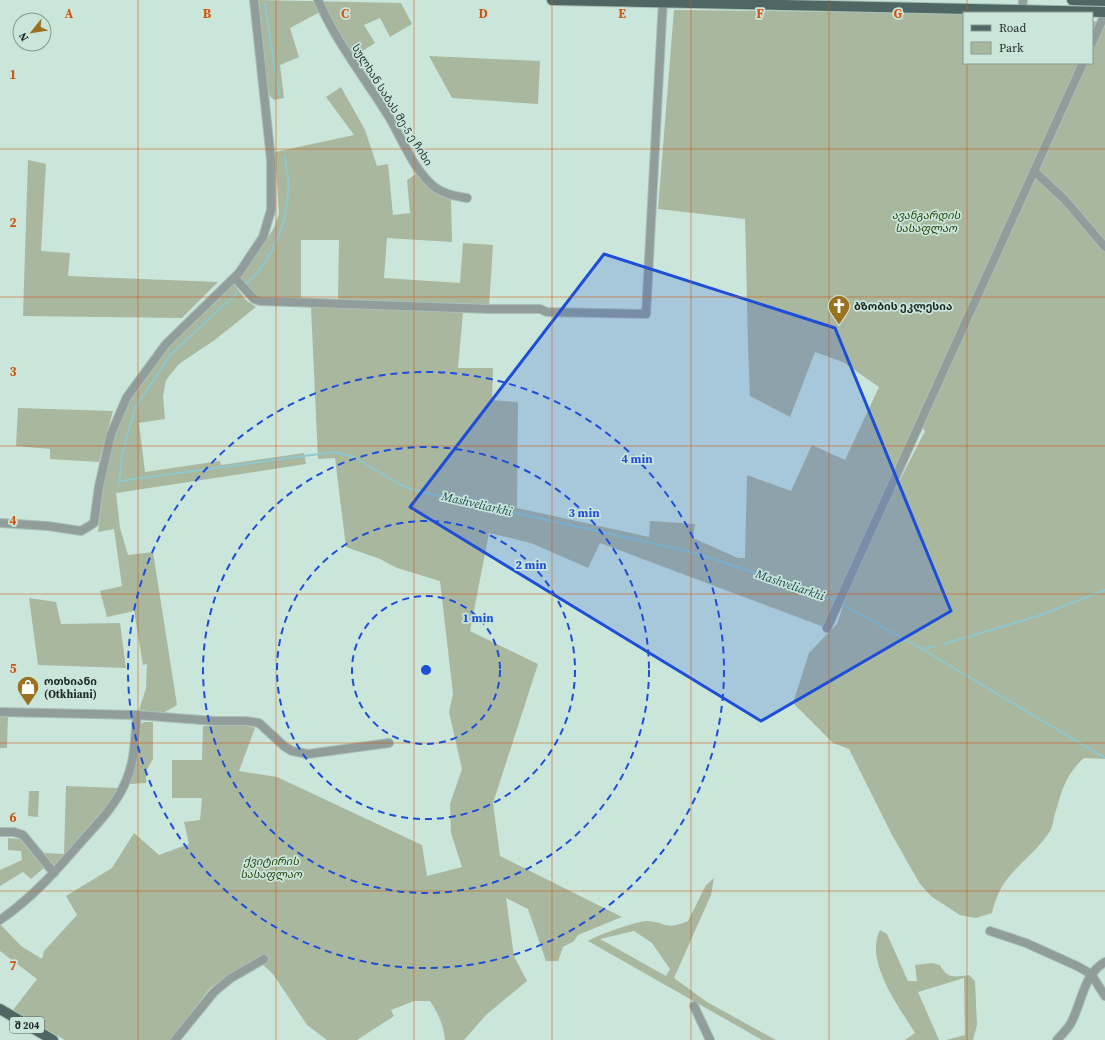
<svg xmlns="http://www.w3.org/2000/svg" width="1105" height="1040" viewBox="0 0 1105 1040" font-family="'Source Serif 4','Noto Sans Georgian',serif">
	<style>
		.green { fill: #a9b79f; fill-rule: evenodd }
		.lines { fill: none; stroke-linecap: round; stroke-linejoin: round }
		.stream { stroke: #8ec7ce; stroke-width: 2 }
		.minor-casing { stroke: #a8c0b7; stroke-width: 10 }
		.major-casing { stroke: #a8c0b7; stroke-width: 12 }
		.minor { stroke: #909d9b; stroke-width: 8 }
		.major { stroke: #4f6764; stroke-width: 10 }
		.marked { fill: #1d4ed8; fill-opacity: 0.2; stroke: #1d4ed8; stroke-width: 3; stroke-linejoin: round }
		.grid { fill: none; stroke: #d4540e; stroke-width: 1; stroke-opacity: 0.55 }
		.ring { fill: none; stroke: #1d4ed8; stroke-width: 2; stroke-dasharray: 7 5 }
		.labels { text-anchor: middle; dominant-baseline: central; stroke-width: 3.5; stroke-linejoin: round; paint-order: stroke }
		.shield { fill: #cae6db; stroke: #52625c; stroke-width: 1 }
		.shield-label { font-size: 10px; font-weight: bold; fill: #1e2925 }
		.street-label { font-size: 11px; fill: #1e2925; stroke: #cae6db }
		.park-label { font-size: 11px; font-style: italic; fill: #26430a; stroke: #cae6db }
		.poi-label { font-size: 11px; font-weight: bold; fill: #1e2925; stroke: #cae6db; text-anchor: start }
		.water-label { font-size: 12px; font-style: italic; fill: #15484e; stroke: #cae6db }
		.grid-label { font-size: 13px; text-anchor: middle; font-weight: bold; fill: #d4540e; stroke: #cae6db; stroke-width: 3.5; stroke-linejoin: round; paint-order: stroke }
		.centre { fill: #1d4ed8; stroke: #cae6db; stroke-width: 2 }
		.ring-label { font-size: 12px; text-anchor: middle; font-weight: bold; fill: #1d4ed8; stroke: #cae6db; stroke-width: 3.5; stroke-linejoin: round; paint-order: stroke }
	</style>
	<rect width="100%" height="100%" fill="#cae6db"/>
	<g class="green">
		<path d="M259,0L401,3L412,24L390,37L380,18L364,25L375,43L353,57L326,12L318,13L290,28L299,57L280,65L284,98L274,100L266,92Z"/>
		<path d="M674,10L964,13V63H1092V22L1105,20V759L1084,758C1064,776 1062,792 1054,817C1053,822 1052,830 1048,834C1026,865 1001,872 992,913L976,918L960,915L932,897L920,884L892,835L849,749L833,743L793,703L809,653L837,624L849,587L886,507L925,431L918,422L824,627L600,543L588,568L531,543L489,533L470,631L538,664L493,803L500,856L622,917L578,935L574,941L563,947L558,961H546L528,909L506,898L514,956L527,981L486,1015L464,1040H445C444,1026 438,1013 430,1001H414L391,1010L394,1016L357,1040H327L307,1025L273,974L262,964L270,958L250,966L210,988L171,1040H65L13,1010L37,979L0,951V924L21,946L42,959L44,951L77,915L66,896L112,868L134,833L159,855L189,844L184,822L200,820L202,798H172V760H202L203,726H247L255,728L239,771L277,777L422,845L427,876L462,867L451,833L450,804L462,769L449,712L453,694L440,581L397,568L380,559L346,547L335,458L318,459L311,307L463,312L458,368H493L492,400L518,402L517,508L649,537L650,521L695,524L693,538L738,558H745L747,475L791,491L812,445L845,460L879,387L843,362L815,352L790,417L750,396C747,337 747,278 745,219L658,209Z"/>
		<path d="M429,56L540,61L538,104L452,98Z"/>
		<path d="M341,87L365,130L377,166L388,164L393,215L410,213L407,180L416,174L433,192L451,199L452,242L387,238L384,278L460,283L463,243L493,245L489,307L338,301L339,240H301V300L263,297L255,295L242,282V275L274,228L279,214L275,152L354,135L326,97Z"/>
		<path d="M28,160L46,164L41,251L70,253L68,276L218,282L182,318L23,316Z"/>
		<path d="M233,283L246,300L256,307L216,339L179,364L166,380L163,396L165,419L139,423L145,472L220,461L221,465L304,453L306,464L116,493L120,528L128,555L153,552L177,705L163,713L139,710L146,688L147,664L143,665L134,611L107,617L100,591L122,586L114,529L98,532L104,480L114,436L130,398L169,345Z"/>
		<path d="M18,408L113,411L99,462L50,459V449L16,446Z"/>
		<path d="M29,598L56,602L61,624L120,623L126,668L38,665Z"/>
		<path d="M0,714H8L7,748H0Z"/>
		<path d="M144,722H153V759L146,771V783L130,784L135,763L139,725Z"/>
		<path d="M66,786L118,788L107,805L56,865L48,863L43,853L64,854Z"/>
		<path d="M29,791H39L38,817L28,816Z"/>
		<path d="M8,838L20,839L44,868L31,879L23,872L0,886V870L22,860L21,851L8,850Z"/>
		<path d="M714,878L711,895L674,978L707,1002L776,1040H762L588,941C597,935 639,920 649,921C670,924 665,930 688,921L706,885ZM634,931L652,943L670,969L666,976L600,939Z"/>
		<path d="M880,930L887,934L908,981H917L915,965L932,963L940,965C947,979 955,977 969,975L975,981L977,1025L973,1040H946L965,1035L964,978L918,992L939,1040H905L915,1033C899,1007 864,961 880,930Z"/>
	</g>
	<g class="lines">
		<g class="stream">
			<path d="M265,4L279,95"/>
			<path d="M247,283C272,260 285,228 288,193C290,182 286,168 285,157"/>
			<path d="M120,481L334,452L354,457L401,485L417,491L696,553L834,600"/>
			<path d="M119,486L122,454L135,408L171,354L238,292"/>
			<path d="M844,605L922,649L934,646"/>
			<path d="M944,644L1041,615L1105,590"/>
			<path d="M922,649L1105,758"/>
		</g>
		<g class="minor-casing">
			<g id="minor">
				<path d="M318,0C336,42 365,78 389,117C404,142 412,167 433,186C443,194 455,196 467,198"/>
				<path d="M1022,10L1023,0"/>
				<path d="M1092,43L1105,14"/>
				<path d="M1034,171L1065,200L1105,247"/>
				<path d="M235,278L254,299L260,301L490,309H540L547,312L646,314L663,0"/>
				<path d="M0,523L48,526L81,531L94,523L99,486L111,434L127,397L166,344L239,273L263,237L271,210V160L254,0"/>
				<path d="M827,628L1083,63"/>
				<path d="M0,712L137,715L214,721H246L259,723L284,746L292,751L308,754L389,743"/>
				<path d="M0,832H14L23,835L54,873"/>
				<path d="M0,920C32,898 56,871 81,842C98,823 116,805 126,781C135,761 135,737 137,715"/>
				<path d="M990,931L1026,943L1077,966L1091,974L1105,996"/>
				<path d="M694,1006L710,1040"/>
				<path d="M175,1040L214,992L231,978L264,959"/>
				<path d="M1057,1040C1062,1034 1069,1028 1072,1021C1082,1001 1084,974 1105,962"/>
			</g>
		</g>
		<g class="major-casing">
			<g id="major">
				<path d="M552,0L1105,12"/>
				<path d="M1072,0L1105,1"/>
				<path d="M0,1009L53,1040"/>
			</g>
		</g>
		<use href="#minor" class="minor"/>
		<use href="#major" class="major"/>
	</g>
	<path class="marked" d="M604,254L835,328L951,611L761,721L410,507Z"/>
	<path class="grid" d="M138,0V1040M276,0V1040M414,0V1040M552,0V1040M691,0V1040M829,0V1040M967,0V13M967,63V1040M0,149H1105M0,297H1105M0,446H1105M0,594H1105M0,743H1105M0,891H1105"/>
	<g class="ring">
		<circle cx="426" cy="670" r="74"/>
		<circle cx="426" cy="670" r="149"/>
		<circle cx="426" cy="670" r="223"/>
		<circle cx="426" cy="670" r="298"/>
	</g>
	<defs>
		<g id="church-pin" transform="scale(1.15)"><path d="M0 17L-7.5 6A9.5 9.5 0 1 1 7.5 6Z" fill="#9b711f" stroke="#cae6db"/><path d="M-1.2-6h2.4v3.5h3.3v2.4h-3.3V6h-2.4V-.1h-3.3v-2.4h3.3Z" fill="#fff"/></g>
		<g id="shop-pin" transform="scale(1.15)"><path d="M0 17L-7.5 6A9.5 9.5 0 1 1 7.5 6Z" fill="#9b711f" stroke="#cae6db"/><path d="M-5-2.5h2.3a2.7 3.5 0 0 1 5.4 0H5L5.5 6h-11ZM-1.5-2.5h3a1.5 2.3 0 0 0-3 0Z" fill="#fff"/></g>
	</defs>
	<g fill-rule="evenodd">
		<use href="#church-pin" x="839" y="306"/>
		<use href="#shop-pin" x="28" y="687"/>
	</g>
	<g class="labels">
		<rect class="shield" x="10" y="1017" width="34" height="16" rx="3"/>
		<g class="shield-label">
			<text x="27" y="1025">შ 204</text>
		</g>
		<g class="street-label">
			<text transform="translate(392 105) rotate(58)">სულხან საბას მე-5 ე ჩიხი</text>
		</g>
		<g class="park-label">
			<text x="926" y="215">ავანგარდის<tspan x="926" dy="13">სასაფლაო</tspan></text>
			<text x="271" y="861">ქვიტირის<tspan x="271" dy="13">სასაფლაო</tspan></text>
		</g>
		<g class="poi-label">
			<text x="854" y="306">ბზობის ეკლესია</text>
			<text x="44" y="681">ოთხიანი<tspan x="44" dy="13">(Otkhiani)</tspan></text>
		</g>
		<g class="water-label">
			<text transform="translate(477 504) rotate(13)">Mashveliarkhi</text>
			<text transform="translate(790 585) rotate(19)">Mashveliarkhi</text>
		</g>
	</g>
	<g class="grid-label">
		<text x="69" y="18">A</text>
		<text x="207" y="18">B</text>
		<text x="345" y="18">C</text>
		<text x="483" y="18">D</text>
		<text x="622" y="18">E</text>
		<text x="760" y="18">F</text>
		<text x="898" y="18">G</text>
		<text x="13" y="79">1</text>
		<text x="13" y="227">2</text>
		<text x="13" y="376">3</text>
		<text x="13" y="525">4</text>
		<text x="13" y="673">5</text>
		<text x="13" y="822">6</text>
		<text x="13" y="970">7</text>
	</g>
	<circle cx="426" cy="670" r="6" class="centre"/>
	<g class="ring-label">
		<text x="637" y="463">4 min</text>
		<text x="584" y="517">3 min</text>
		<text x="531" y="569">2 min</text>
		<text x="478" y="622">1 min</text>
	</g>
	<rect x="963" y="12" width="130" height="52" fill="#cae6db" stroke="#859a92"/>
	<rect x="971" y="25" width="20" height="6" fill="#4f6764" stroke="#859a92"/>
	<text x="999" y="32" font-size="12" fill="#1e2925">Road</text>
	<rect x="971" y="42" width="20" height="12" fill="#a9b79f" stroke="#859a92"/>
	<text x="999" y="52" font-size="12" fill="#1e2925">Park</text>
	<g transform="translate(32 32) rotate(240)"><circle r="19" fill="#cae6db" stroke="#859a92"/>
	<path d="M0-3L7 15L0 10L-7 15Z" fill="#9b711f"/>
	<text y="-6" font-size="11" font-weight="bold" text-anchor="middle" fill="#1e2925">N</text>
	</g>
</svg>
